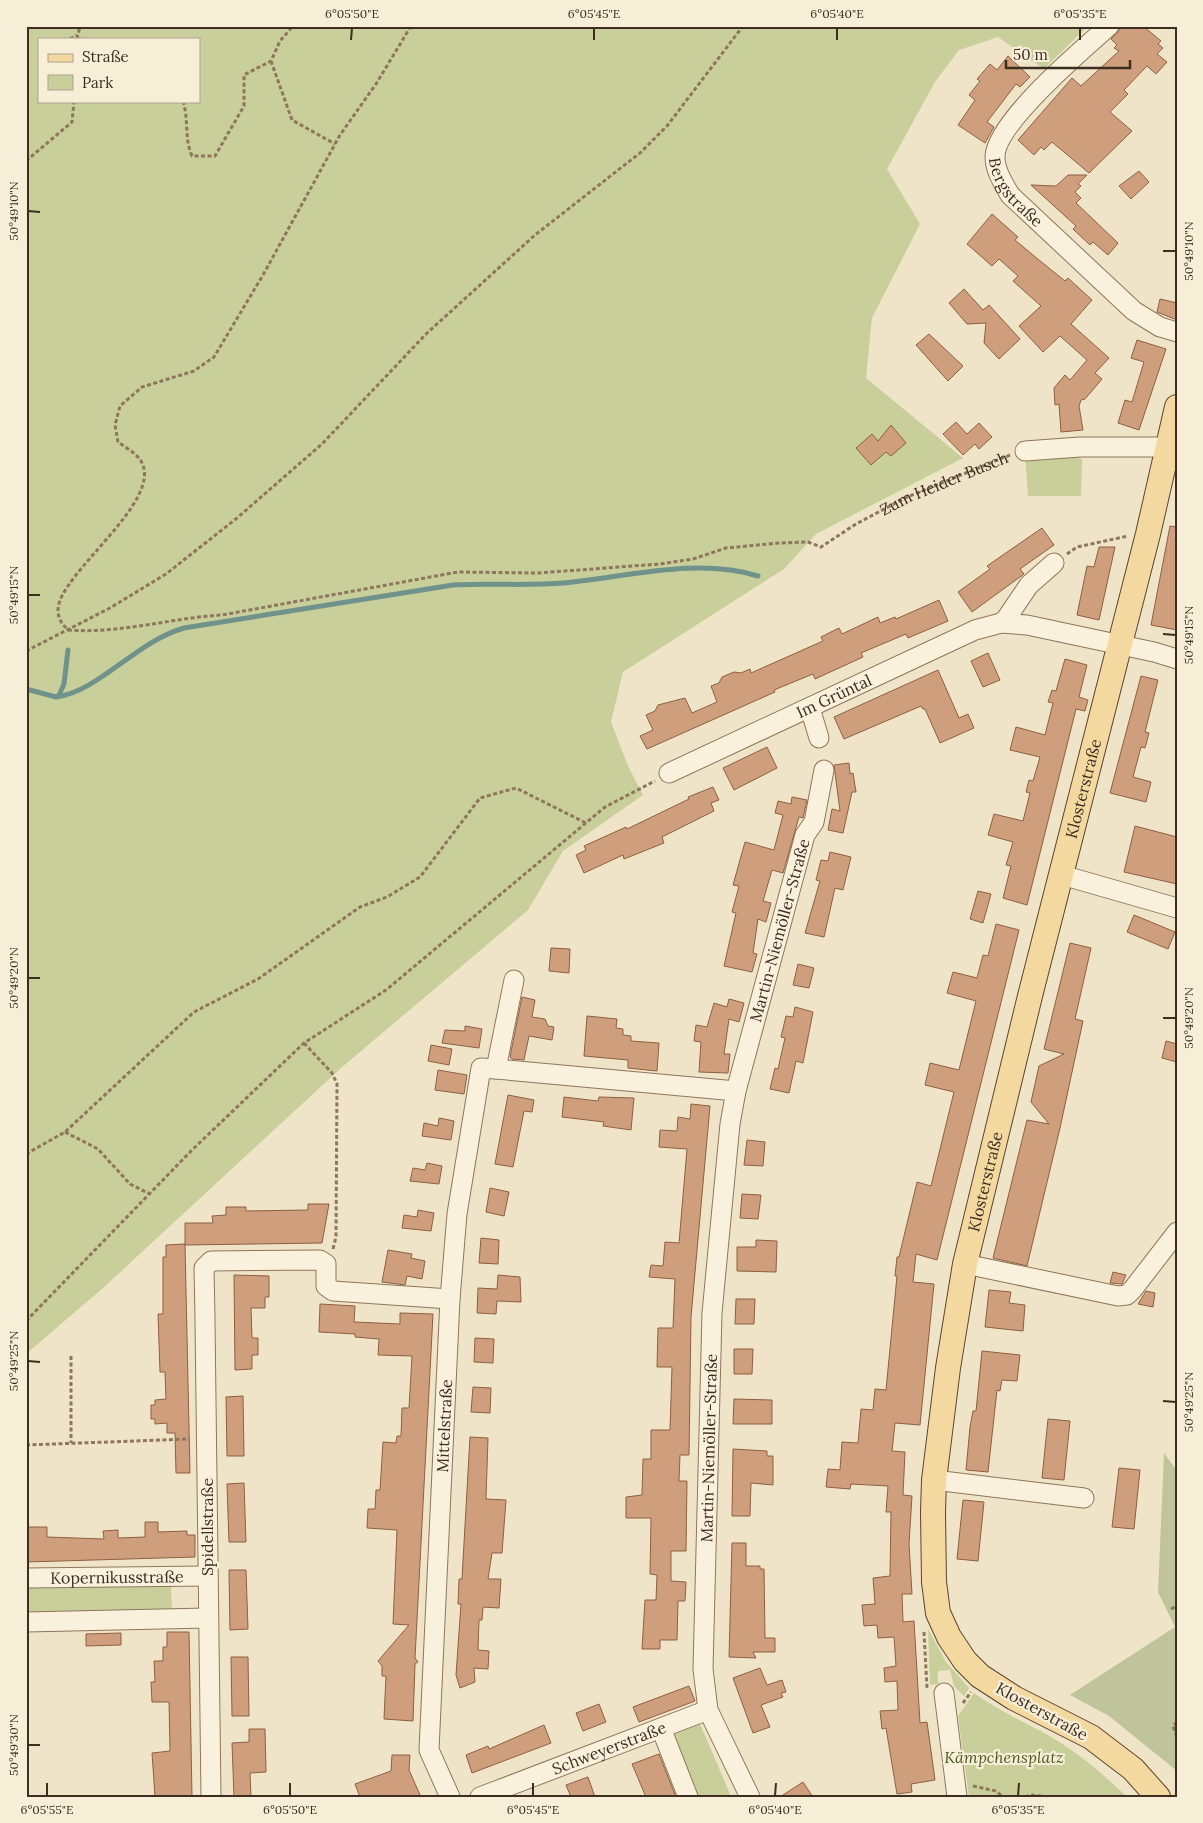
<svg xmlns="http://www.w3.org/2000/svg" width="1203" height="1823" viewBox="0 0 1203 1823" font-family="Lora,serif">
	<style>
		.green { fill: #c9cf9b; fill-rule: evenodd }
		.cemetery { fill: #bfc49a }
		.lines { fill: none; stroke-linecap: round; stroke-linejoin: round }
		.stream { stroke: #6f938a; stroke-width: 5 }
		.building { fill: #cf9f7d; stroke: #8d5f41 }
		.minor-casing { stroke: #8d765c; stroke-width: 21 }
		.major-casing { stroke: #5b4430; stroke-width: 26 }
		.path { stroke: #8d765c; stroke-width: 3; stroke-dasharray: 4 2.5; stroke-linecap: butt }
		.minor { stroke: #faf1dc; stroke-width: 19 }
		.major { stroke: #f3d9a0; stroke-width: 24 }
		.ticks { fill: none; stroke: #3d2e20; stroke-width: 2 }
		.labels { text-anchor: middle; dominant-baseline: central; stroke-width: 4.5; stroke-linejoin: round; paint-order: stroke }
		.street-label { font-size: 16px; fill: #3d2e20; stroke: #f7eed8 }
		.park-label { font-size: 16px; font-style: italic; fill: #4d5a26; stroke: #f7eed8 }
		.neatline { fill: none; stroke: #3d2e20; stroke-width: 2 }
		.ticks-label { font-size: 12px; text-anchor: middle; fill: #3d2e20 }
	</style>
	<rect width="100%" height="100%" fill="#f0e4c8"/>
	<g class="green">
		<path d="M26,26H1088L1044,69L998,37L959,50L935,82L887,169L920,224L872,318L866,378L963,458L816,534L784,569L623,672L611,722L628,766L643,795L563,851L528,910L341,1068L103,1288L26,1354ZM39,39H199V101H39Z"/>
		<path d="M1025,455H1077L1082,460L1081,496H1028Z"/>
		<path d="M26,1583H171L172,1614L26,1619Z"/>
		<path d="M928,1629L946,1662L969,1688L964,1696L954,1686L950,1670L938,1671V1684L930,1685Z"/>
		<path d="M974,1693C1001,1713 1032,1725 1061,1743C1086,1759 1106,1777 1127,1797H969L958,1716Z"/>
		<path d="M700,1724L728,1789L731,1797H692L669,1736Z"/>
	</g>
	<path class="cemetery" d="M1164,1453L1177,1471V1771L1109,1716L1070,1695L1175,1627L1158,1592Z"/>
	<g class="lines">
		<g class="stream">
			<path d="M26,689L56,697L59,695L64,684L68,650"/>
			<path d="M56,697C98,692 137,641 184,628L453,585C490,583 527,586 564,583C627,577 697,557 758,576"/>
		</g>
	</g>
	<g class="building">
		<path d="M1123,26H1143L1161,41L1158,44L1163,48L1157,54L1167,62L1156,74L1147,66L1124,90L1128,94L1110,112L1132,131L1089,173L1052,142L1044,150L1041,147L1034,155L1018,140L1072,78L1081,86L1119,51L1114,48L1117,45L1111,39Z"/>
		<path d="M1008,56L1030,77L1020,87L1016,84L987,122L994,127L985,143L958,125L975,100L969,95L980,81L977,79L990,64L997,70Z"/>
		<path d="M1139,171L1149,182L1131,199L1119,186Z"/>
		<path d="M1068,175H1087L1078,184L1081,186L1075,192L1081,198L1076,203L1118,243L1108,255L1093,242L1090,245L1073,229L1076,226L1031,185L1056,186Z"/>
		<path d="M992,214L1018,237L1015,240L1039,260L1065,281L1068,278L1092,300L1071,324L1109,358L1095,373L1102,379L1085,399L1081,400L1079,406L1083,430L1061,432L1059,404L1055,405L1054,388L1065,375L1070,380L1087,360L1060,336L1043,352L1019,326L1041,306L1013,281L1018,276L999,259L992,266L967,244Z"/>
		<path d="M964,289L983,310L989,305L1020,339L999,359L984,343L986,323L967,324L949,303Z"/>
		<path d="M1160,299L1177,303V320L1157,312Z"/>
		<path d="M929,334L963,366L948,381L916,345Z"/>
		<path d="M1137,340L1166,349L1139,430L1118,423L1125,400L1132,402L1144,362L1131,358Z"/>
		<path d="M956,422L967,434L979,423L992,437L979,449L975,444L963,455L943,434Z"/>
		<path d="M891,425L906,443L891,456L886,452L871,465L856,448L872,434L878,441Z"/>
		<path d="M1170,526L1177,527V630L1151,625Z"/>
		<path d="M1042,528L1054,545L1020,569L1024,574L972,612L958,592L990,569L987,566Z"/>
		<path d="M1099,547H1115L1099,620L1077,615L1087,566L1094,567Z"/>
		<path d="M939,600L948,621L908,638L906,634L861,653L863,657L815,679L813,674L774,690L775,692L647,749L640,736L653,730L646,715L655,711L658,705L685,698L692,713L717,702L711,686L719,683L722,677L734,672L741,673L750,669L751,673L823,641L821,637L839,628L842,634L878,617L880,623L895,617L896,619Z"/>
		<path d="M988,653L1000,680L983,687L971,661Z"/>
		<path d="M1065,659L1087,665L1079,697L1088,700L1085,711L1076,709L1027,905L1003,898L1011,866L1006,865L1013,842L988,835L994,814L1023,821L1030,793L1026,792L1029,780L1033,781L1040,757L1010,750L1016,727L1045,735L1053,703L1048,702L1052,690L1056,691Z"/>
		<path d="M938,670L959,718L968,714L974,728L940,743L925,709H923L921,706L844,739L834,717Z"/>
		<path d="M1141,676L1158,680L1145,732L1149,733L1145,748L1141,747L1133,777L1151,782L1146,802L1110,793Z"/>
		<path d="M767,747L777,768L734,790L723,768Z"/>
		<path d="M849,763L850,774L853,773L856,792H852L843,833L828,830L832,809L840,811L834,765Z"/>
		<path d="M713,787L719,800L711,803L714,811L662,837L664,843L624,859L623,855L584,873L576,855L586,850L584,846L626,827L627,829L689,799L688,797Z"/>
		<path d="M792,797L807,800L803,818L799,817L783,873L772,870L763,901L771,903L766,922L758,919L753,953L757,954L752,972L724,966L736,913L732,912L739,886L733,885L745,842L774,850L783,815L775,813L778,801L791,804Z"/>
		<path d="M1135,826L1177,837V884L1124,872Z"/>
		<path d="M830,852L851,857L843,890L835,888L824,937L805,933L820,881L816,880L821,860L828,861Z"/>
		<path d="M978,891L991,894L983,923L970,919Z"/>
		<path d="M1134,915L1175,932L1168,949L1127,932Z"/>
		<path d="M996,924L1019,930L937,1260L916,1254L913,1282L934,1284L920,1425L895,1423L892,1451L905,1452L903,1495L912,1496L909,1544L912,1594H902L903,1622L914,1621L920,1723L927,1722L935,1780L911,1784L912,1792L897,1794L886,1728L882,1729L880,1711L898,1710L897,1681L885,1682L884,1668L896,1666L894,1637L878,1638L877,1625L864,1626L862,1605L875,1604L873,1578L890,1576L891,1512H886L888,1486L851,1484L850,1489L826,1487L828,1469L840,1470L842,1442L858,1443L861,1409L873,1410L875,1389L886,1390L897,1276H895L897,1257H899L917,1182L931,1186L954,1092L925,1085L930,1063L959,1070L976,1001L947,993L953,972L977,978L983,955L988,956Z"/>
		<path d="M1070,943L1091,948L1075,1019L1083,1021L1060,1128L1027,1266L993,1258L1027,1120L1049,1124L1031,1102L1039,1066L1064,1054L1044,1049Z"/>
		<path d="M551,948L570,949L569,973L549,971Z"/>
		<path d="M798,964L814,968L809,988L793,985Z"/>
		<path d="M522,997L535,1000L532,1017L545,1019L548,1026L554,1027L552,1040L529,1036L524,1060L512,1059L510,1057Z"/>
		<path d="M729,999L744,1003L739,1022L729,1019L724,1054H730L728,1073L699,1072L701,1042L694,1041L696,1025L707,1027L714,1003L727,1007Z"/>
		<path d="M795,1007L813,1012L803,1063L796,1061L789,1093L770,1089L775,1068L778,1069L785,1038L781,1037L786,1016L793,1017Z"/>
		<path d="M587,1016L617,1019L616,1028L623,1029V1035L631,1036V1041L659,1043L657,1071L628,1068V1060L584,1056Z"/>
		<path d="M465,1026L482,1029L479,1048L442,1043L445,1030L465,1031Z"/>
		<path d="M1166,1041L1177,1044V1062L1162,1058Z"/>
		<path d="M431,1045L452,1049L449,1065L428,1061Z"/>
		<path d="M438,1070L467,1075L464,1094L435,1090Z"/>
		<path d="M508,1095L534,1100L532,1112L524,1111L513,1167L495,1164Z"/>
		<path d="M564,1097L598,1101L599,1097L634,1098L631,1130L603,1126L604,1122L562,1117Z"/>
		<path d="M691,1104L710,1106L691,1317L689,1455H680L679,1481H687L686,1551H671V1581L686,1582L685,1601H678L677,1640H660V1649H642L645,1600H656L657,1575L650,1574L651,1518H626V1497L642,1495L643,1459H651V1430H670L672,1367H657L658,1328H673L675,1279L649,1277L651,1265L663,1266L665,1242L679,1243L687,1149L659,1147L660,1130L677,1131L678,1117L690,1119Z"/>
		<path d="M439,1118L454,1121L451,1140L422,1136L424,1123L438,1126Z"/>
		<path d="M747,1140L765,1142L763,1166L744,1165Z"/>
		<path d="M427,1163L442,1166L439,1184L410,1181L413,1168L425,1170Z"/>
		<path d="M490,1188L509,1192L504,1216L486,1212Z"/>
		<path d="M742,1194L761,1195L758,1219L740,1218Z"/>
		<path d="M308,1204H329L322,1243L185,1245V1223H213L212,1216L226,1215V1207H246V1211L308,1210Z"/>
		<path d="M418,1210L434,1213L431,1231L402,1228L404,1215L417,1217Z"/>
		<path d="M481,1238L499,1240L498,1264L479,1263Z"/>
		<path d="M756,1240L777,1241L776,1272L737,1271V1247H756Z"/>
		<path d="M185,1244L190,1473H176L175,1433H167V1423L155,1424V1419H151V1405H155V1400L166,1399L165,1372H160L158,1314H163V1257H166V1245Z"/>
		<path d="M388,1250L412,1254L411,1258L425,1261L422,1279L407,1276L405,1285L382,1282Z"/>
		<path d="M1113,1272L1126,1275L1122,1284L1110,1283Z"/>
		<path d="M234,1275L269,1276V1297H265V1308H251L252,1338H258V1355H252V1369L235,1370Z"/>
		<path d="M498,1275L520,1277L521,1302L497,1301L496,1314L477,1313L478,1288L497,1289Z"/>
		<path d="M989,1290L1011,1292L1009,1303L1025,1305L1023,1331L985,1327Z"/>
		<path d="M1146,1291L1155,1293L1153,1307L1138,1304Z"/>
		<path d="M736,1299H755L754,1324H735Z"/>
		<path d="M320,1304L355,1306L354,1322L400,1324V1313L433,1314L415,1658L418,1662L415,1664L413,1721L384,1719L386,1676H382V1666L378,1661L409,1625L393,1624L397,1530L367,1528L368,1509H375L376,1490H380L383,1442L396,1443L397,1436H401L402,1408H409L412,1356L378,1355L379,1339L355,1337V1334L319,1332Z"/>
		<path d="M475,1338L494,1339L493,1363L474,1362Z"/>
		<path d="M734,1349H753L752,1374H734Z"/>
		<path d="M982,1351L1020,1355L1017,1381L1002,1380L1000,1391L997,1390L988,1472L966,1470L970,1427L973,1411H976Z"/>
		<path d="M473,1387L491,1388L490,1413L471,1412Z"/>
		<path d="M243,1396L244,1456H227L226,1397Z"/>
		<path d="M734,1399L772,1400V1424H733Z"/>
		<path d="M1048,1419L1070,1421L1064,1480L1042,1478Z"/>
		<path d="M470,1437L488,1438L486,1499L506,1500L502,1553H492L488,1579H501L499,1608L483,1607L482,1620H479L478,1650L489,1651L488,1669L474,1668L475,1682L460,1688L456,1675L461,1604H458L459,1579H462Z"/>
		<path d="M733,1449L767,1451V1456H773V1485L751,1483L750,1516H732Z"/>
		<path d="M1119,1468L1140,1470L1134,1529L1112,1527Z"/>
		<path d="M244,1483L246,1542H229L227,1484Z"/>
		<path d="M963,1500L984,1502L978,1561L957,1559Z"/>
		<path d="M145,1522H158V1532L187,1531V1535H195V1557L26,1562V1527H47V1537L104,1539L103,1531L118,1530V1538L145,1537Z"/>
		<path d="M732,1543H746V1566H760V1569H764L765,1638H775V1652H753L756,1658L729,1657Z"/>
		<path d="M229,1570H246L248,1629L230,1630Z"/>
		<path d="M167,1632H189L192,1797H155L152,1753L170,1751L169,1702H152L151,1682H155L154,1661H163V1647H167Z"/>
		<path d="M121,1633V1645L86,1646V1634Z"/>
		<path d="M231,1657H248L249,1716H232Z"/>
		<path d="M760,1668L767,1685L782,1680L786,1692L781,1693L783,1697L761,1705L770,1727L753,1733L733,1678Z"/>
		<path d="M689,1686L695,1701L639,1722L633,1707Z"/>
		<path d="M599,1704L606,1722L583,1731L576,1713Z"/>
		<path d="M544,1725L551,1743L472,1773L466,1755L488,1746L489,1749Z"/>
		<path d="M249,1729H265L266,1772L250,1773L251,1797H234L232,1743L249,1742Z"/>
		<path d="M659,1754L676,1797H646L632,1764Z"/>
		<path d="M392,1755H410L409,1770L421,1797H360L355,1784L391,1771Z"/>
		<path d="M588,1777L595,1797H571L566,1785Z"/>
		<path d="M803,1782L813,1797H780Z"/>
	</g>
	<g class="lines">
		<g class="minor-casing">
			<g id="minor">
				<path id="s2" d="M1109,26C1083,49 995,123 995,157C995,171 1004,184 1010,195L1134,311L1160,327L1177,332"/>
				<path d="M1025,451L1080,447H1167"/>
				<path d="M1001,623L1006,619L1029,585L1054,563"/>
				<path d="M810,708L819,738"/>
				<path id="s3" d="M669,773L975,630L1001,623L1027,625L1154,652L1177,659"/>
				<path d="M1062,875L1177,908"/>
				<path d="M496,1069L736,1091"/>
				<path d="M965,1264L1118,1296L1127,1295L1133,1289L1177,1232"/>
				<path d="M934,1480L1084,1498"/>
				<path id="s4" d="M26,1578L207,1576"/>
				<path d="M26,1622L207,1618"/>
				<path d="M944,1693L957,1797"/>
				<path d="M661,1728L688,1797"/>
				<path d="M211,1797C207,1620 208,1444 204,1268L211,1261L320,1260L326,1264V1286L333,1291L450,1299"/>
				<path id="s5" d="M450,1797L429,1750L450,1299L457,1214L481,1068L496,1069L514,980"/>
				<path id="s6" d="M480,1797L708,1710"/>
				<path id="s7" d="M750,1797L708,1710L703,1669L712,1313L730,1124L736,1091L805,835L814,822L824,770"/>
			</g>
		</g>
		<g class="major-casing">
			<g id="major">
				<path id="s8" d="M1158,1797L1133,1769L1091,1737L1014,1698L980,1676L965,1661L949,1637L938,1613L934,1582L933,1512L934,1480L948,1368L965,1264L1030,996L1148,534L1177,407"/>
			</g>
		</g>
		<g class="path">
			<path id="s1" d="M411,26L376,84L340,135L263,275L214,357L194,371L142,387L120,406L115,425L118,442C125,447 136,453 141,461C165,501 58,574 58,610C58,619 62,624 68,630C120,634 170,618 222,615L458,572L538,573L660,564L693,559L726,548L779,543L808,542L821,547L856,524L905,498L1010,455"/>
			<path d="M70,39L77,35"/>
			<path d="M77,39L80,26"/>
			<path d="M271,61L292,120L335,144"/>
			<path d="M183,101C189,120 184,138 192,156H215L244,106V75L271,61L280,41L293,26"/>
			<path d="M26,161L72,122L74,101"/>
			<path d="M1067,554L1077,547L1128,536"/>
			<path d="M26,651L110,608L166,574L237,518L322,444L426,334L535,235L640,153L667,126L743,26"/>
			<path d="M304,1043L332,1073L337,1084L336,1237L333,1249"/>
			<path d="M65,1132L98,1149L130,1184L150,1194"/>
			<path d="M26,1154L65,1132L194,1012L258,979L360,907L387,897L420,877L480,798L516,788L586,823"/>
			<path d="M26,1321L192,1150L304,1043L386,990L605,807L655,781"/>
			<path d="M71,1356V1443"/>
			<path d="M26,1445L189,1439"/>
			<path d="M1171,1609L1177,1606"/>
			<path d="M924,1632L927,1688"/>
			<path d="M963,1703L971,1692"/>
			<path d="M1177,1722L1173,1726L1177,1737"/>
			<path d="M973,1786L996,1791L1003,1797"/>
			<path d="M1025,1797L1031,1795L1047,1797"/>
		</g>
		<use href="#minor" class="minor"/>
		<use href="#major" class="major"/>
	</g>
	<path class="ticks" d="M351,40L352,28M594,40V28M837,40V28M1080,40V28M28,211L40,212M1163,251H1176M28,595H40M1163,634L1176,635M28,978H40M1163,1018H1176M28,1361L40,1362M1163,1401L1176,1402M28,1745H40M47,1796V1783M290,1796V1783M533,1796V1783M775,1796L776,1783M1018,1796L1019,1783"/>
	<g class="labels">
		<g class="street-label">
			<text stroke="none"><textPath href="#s2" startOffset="218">Bergstraße</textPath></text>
			<text stroke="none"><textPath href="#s1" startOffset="1661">Zum Heider Busch</textPath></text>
			<text stroke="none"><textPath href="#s3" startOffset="182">Im Grüntal</textPath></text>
			<text stroke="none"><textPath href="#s8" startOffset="1135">Klosterstraße</textPath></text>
			<text stroke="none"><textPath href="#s7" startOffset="884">Martin-Niemöller-Straße</textPath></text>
			<text stroke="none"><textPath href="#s8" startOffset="730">Klosterstraße</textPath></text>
			<text stroke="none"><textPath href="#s5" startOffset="376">Mittelstraße</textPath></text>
			<text stroke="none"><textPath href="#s7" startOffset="359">Martin-Niemöller-Straße</textPath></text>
			<text transform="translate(207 1527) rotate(-90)">Spidellstraße</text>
			<text stroke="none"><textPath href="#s4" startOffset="91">Kopernikusstraße</textPath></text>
			<text transform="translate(1042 1711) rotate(29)">Klosterstraße</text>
			<text stroke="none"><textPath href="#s6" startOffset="138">Schweyerstraße</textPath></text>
		</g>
		<g class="park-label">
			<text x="1004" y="1757">Kämpchensplatz</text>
		</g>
	</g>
	<rect width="1203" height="1823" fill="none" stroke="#f7eed8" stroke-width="55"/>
	<rect x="38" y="38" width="162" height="65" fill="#f7eed8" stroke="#ada18e"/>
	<rect x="48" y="54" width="25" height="8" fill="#f3d9a0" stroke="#ada18e"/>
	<text x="82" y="62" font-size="15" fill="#3d2e20">Straße</text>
	<rect x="48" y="75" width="25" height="15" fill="#c9cf9b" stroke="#ada18e"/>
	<text x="82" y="88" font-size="15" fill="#3d2e20">Park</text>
	<path d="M1006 60v8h124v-8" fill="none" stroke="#3d2e20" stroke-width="2.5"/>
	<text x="1013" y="60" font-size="15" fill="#3d2e20" stroke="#f7eed8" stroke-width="4" paint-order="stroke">50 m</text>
	<rect x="28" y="28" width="1148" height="1768" class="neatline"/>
	<g class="ticks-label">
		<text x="352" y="18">6°05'50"E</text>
		<text x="594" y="18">6°05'45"E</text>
		<text x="837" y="18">6°05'40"E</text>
		<text x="1080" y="18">6°05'35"E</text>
		<text transform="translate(14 211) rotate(-90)" y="4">50°49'10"N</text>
		<text transform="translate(1189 251) rotate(-90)" y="4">50°49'10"N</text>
		<text transform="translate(14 595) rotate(-90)" y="4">50°49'15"N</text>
		<text transform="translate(1189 635) rotate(-90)" y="4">50°49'15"N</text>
		<text transform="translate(14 978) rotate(-90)" y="4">50°49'20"N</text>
		<text transform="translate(1189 1018) rotate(-90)" y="4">50°49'20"N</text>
		<text transform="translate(14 1361) rotate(-90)" y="4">50°49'25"N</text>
		<text transform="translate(1189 1402) rotate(-90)" y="4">50°49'25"N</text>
		<text transform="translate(14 1745) rotate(-90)" y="4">50°49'30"N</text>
		<text x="47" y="1814">6°05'55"E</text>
		<text x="290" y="1814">6°05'50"E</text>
		<text x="533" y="1814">6°05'45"E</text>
		<text x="775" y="1814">6°05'40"E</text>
		<text x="1018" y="1814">6°05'35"E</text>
	</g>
</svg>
